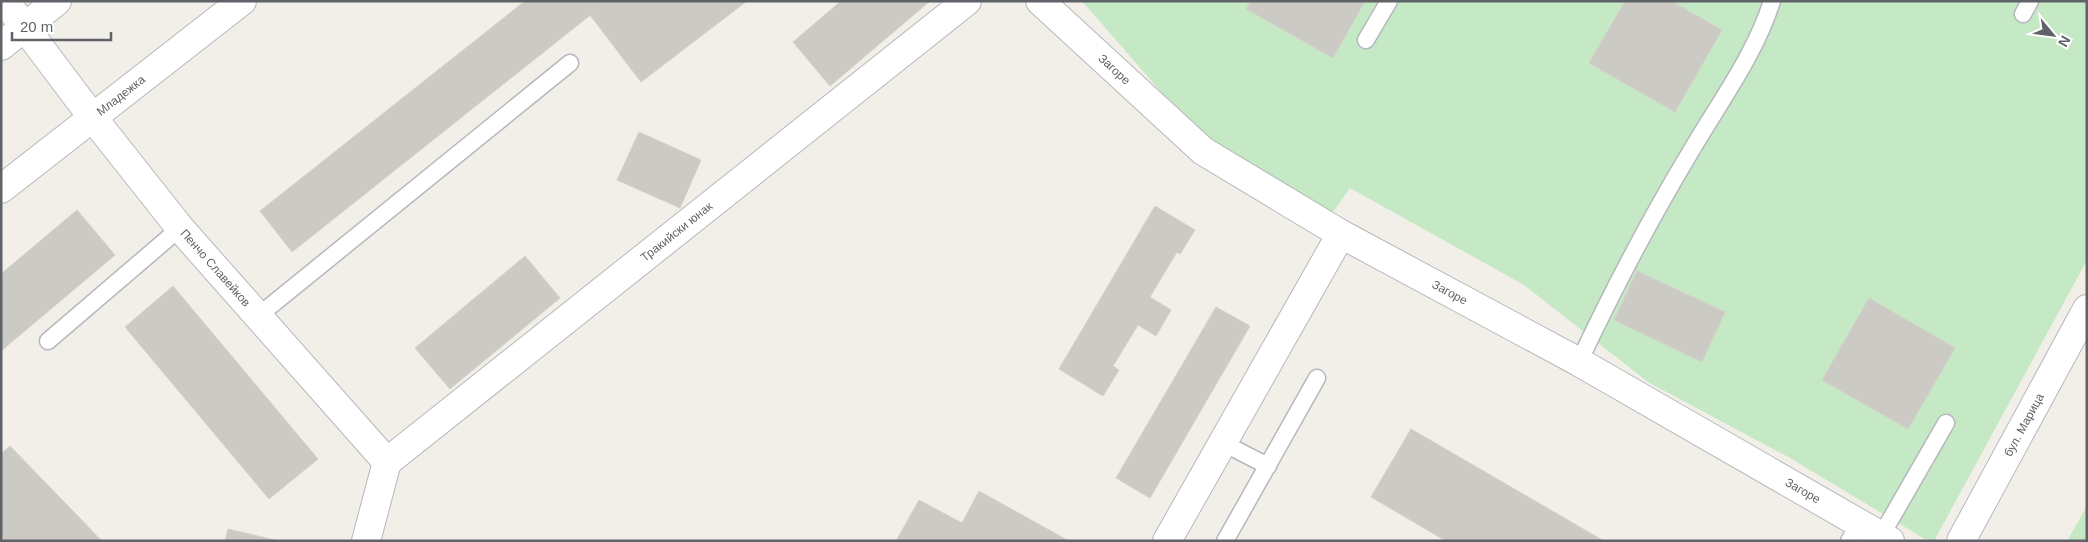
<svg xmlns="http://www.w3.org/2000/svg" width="2088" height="542" viewBox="0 0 2088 542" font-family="Helvetica,sans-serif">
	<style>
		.green { fill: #c5e8c5 }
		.building { fill: #cccac5; stroke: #d6d1c6 }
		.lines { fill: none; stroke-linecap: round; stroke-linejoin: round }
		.service-casing { stroke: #b5b8bc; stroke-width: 19 }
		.minor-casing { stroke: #b5b8bc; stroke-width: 30 }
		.tertiary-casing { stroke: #b5b8bc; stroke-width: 30 }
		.service { stroke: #fff; stroke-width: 16 }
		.minor { stroke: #fff; stroke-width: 28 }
		.tertiary { stroke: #fff; stroke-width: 28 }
		.labels { text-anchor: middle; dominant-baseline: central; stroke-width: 4; stroke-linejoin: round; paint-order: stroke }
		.street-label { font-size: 12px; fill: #5f6368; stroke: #fff }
	</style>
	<rect width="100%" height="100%" fill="#f1efe8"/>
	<g class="green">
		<path d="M1082,1H2087V260L1934,541H1928L1790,458L1648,382L1524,285L1350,188L1324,225L1203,140Z"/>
		<path d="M2087,506V541H2067Z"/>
	</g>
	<g class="building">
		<path d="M525,1H608L292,252L260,211Z"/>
		<path d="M608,1H747L641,82L590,15Z"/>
		<path d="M841,1H930L830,86L793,42Z"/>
		<path d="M1251,1H1365L1333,58L1246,9Z"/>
		<path d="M1625,1H1671L1722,30L1675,112L1589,63Z"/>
		<path d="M639,132L701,160L680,208L617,180Z"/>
		<path d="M1155,206L1195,230L1180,254L1177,252L1150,297L1171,310L1156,336L1138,325L1113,366L1119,370L1103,396L1059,369Z"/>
		<path d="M77,210L115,255L1,351V274Z"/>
		<path d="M525,256L560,298L450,389L415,348Z"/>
		<path d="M1637,271L1725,312L1702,362L1614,320Z"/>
		<path d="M173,286L318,459L269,499L125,327Z"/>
		<path d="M1869,298L1955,348L1908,429L1822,380Z"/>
		<path d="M1216,307L1250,326L1150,498L1116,478Z"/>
		<path d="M1411,429L1604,541H1446L1371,497Z"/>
		<path d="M10,446L102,541H1V454Z"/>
		<path d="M979,491L1069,541H896L919,500L962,523Z"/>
		<path d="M228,529L279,541H225Z"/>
	</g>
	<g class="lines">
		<g class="service-casing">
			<g id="service">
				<path d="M2023,14L2030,1"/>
				<path d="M1366,40L1389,1"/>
				<path d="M258,316L570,63"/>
				<path d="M48,341L180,228"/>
				<path d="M1579,362C1613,290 1650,219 1691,151C1719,103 1755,55 1772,1"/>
				<path d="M1223,443L1268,466"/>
				<path d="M1881,536L1946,423"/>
				<path d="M1225,541L1317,378"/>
				<path d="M1849,541L1859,523"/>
			</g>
		</g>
		<g class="minor-casing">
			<g id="minor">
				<path id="s1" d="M5,1L93,118L180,228L387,462"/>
				<path id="s2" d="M1040,1L1203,151L1341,234L1579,362L1890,541"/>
				<path d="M1,46L57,1"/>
				<path id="s3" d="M1,189L242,1"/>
				<path id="s4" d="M387,462L967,1"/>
				<path d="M366,541L387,462"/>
				<path d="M1167,541L1341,234"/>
			</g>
		</g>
		<g class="tertiary-casing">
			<g id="tertiary">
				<path id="s5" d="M1961,541L2087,309"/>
			</g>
		</g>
		<use href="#service" class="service"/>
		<use href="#minor" class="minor"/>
		<use href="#tertiary" class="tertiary"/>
	</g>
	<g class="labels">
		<g class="street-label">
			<text stroke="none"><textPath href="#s2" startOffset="101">Загоре</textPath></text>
			<text stroke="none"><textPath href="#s3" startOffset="152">Младежка</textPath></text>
			<text stroke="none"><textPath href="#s4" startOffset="370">Тракийски юнак</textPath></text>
			<text stroke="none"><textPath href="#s1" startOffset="340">Пенчо Славейков</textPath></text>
			<text stroke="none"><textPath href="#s2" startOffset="506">Загоре</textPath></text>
			<text stroke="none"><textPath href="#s5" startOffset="132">бул. Марица</textPath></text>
			<text stroke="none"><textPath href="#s2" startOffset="911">Загоре</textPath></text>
		</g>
	</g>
	<rect width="2088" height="542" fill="none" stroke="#5f6368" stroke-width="5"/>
	<g transform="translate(2053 35) rotate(119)" stroke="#ffffff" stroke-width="4" paint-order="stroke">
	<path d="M0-4L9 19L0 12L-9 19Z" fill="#5f6368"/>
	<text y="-8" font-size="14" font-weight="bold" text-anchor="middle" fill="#5f6368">N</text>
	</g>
	<path d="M12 32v8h99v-8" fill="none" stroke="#5f6368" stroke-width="2.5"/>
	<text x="20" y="32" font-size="15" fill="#5f6368" stroke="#ffffff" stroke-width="4" paint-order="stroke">20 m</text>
</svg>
